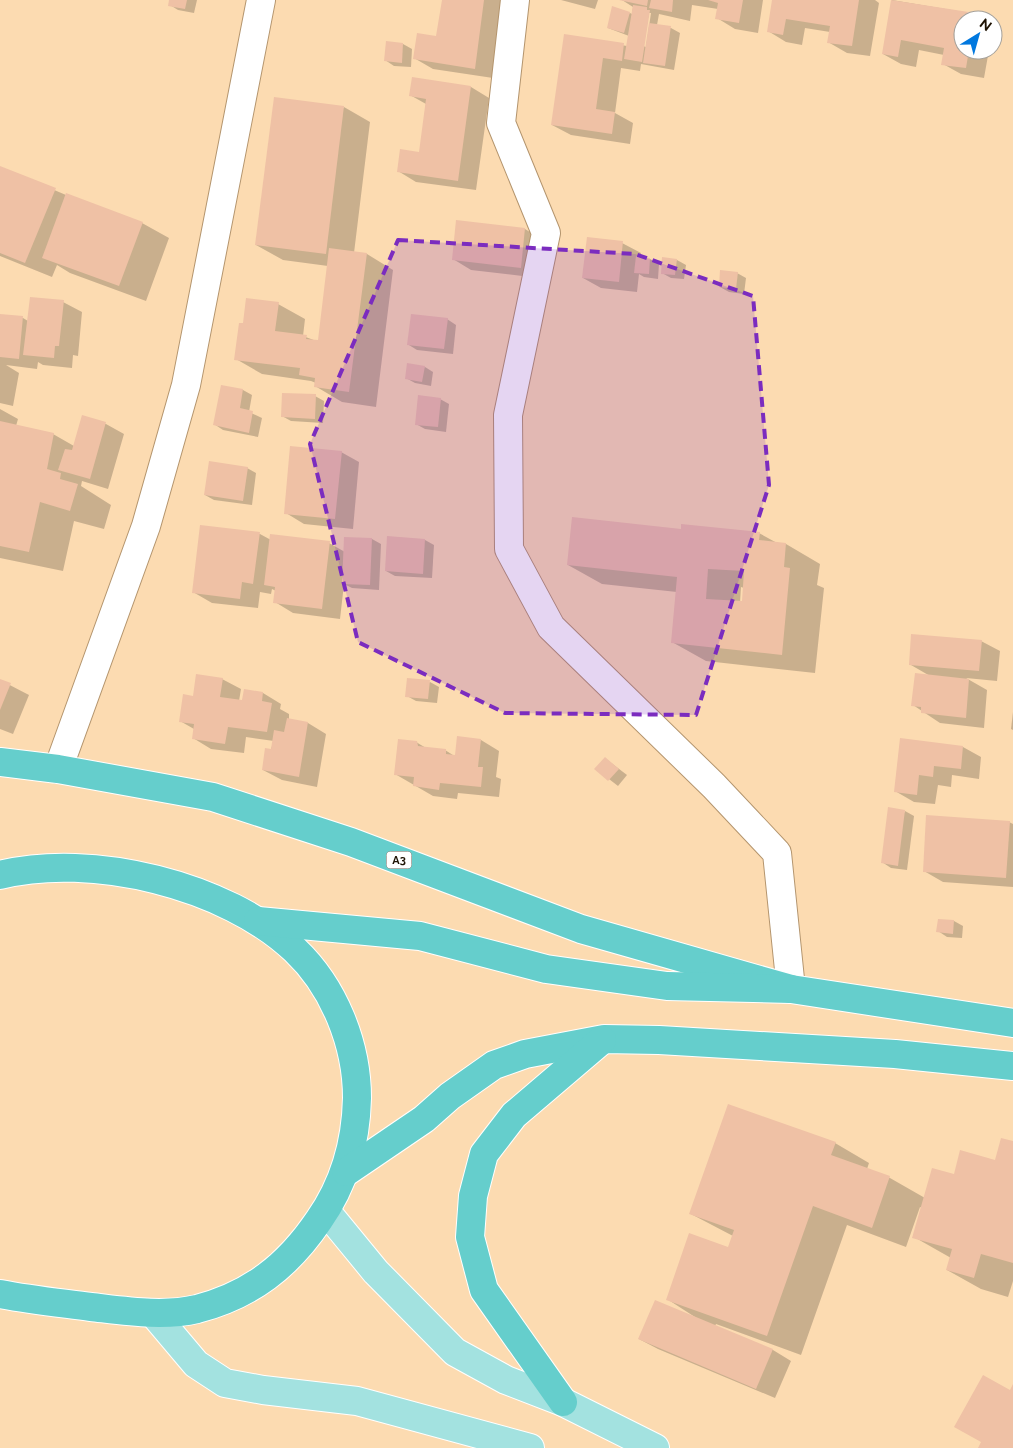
<svg xmlns="http://www.w3.org/2000/svg" width="1013" height="1448" viewBox="0 0 1013 1448" font-family="Raleway,sans-serif">
	<style>
		.shadow { fill: #0003; fill-rule: evenodd }
		.building { fill: #efc1a5; fill-rule: evenodd }
		.lines { fill: none; stroke-linecap: round; stroke-linejoin: round }
		.minor-casing { stroke: #b4956e; stroke-width: 30 }
		.major-casing { stroke: #fff; stroke-width: 30 }
		.highway-casing { stroke: #fff; stroke-width: 30 }
		.minor { stroke: #fff; stroke-width: 28 }
		.major { stroke: #a3e2e0; stroke-width: 28 }
		.highway { stroke: #65cecc; stroke-width: 28 }
		.marked { fill: #7b2cbf; fill-opacity: 0.2; stroke: #7b2cbf; stroke-width: 4; stroke-dasharray: 10 6; stroke-linejoin: round }
		.labels { text-anchor: middle; dominant-baseline: central; stroke-width: 4; stroke-linejoin: round; paint-order: stroke }
		.shield { fill: #fff; stroke: #625a4f; stroke-width: 1 }
		.shield-label { font-size: 11px; font-weight: bold; fill: #1e1304 }
	</style>
	<rect width="100%" height="100%" fill="#fcdbb1"/>
	<g class="shadow">
		<path d="M170,0H197L194,13L178,10L170,5Z"/>
		<path d="M443,0H504L493,78L433,69L414,58L437,37Z"/>
		<path d="M561,0H598L595,9Z"/>
		<path d="M622,0H763L758,33L735,29L717,18L718,9L692,5L690,21L659,14L657,25L671,28L680,33L674,70L641,64L640,71L621,68L615,113L633,123L630,144L571,135L552,125L565,36L627,46L629,36L608,28L630,13L632,14L633,7ZM649,13H651L646,47L643,46Z"/>
		<path d="M773,0H875L879,3L870,56L847,53L828,42L830,32L805,28L802,45L786,42L768,31Z"/>
		<path d="M892,0L975,14L985,20H963V50H989L984,78L961,74L943,64L944,55L919,50L916,67L901,64L883,54Z"/>
		<path d="M403,44L412,49L411,67L394,66L385,60Z"/>
		<path d="M471,87L489,98L476,190L416,182L398,171L420,153L426,104L410,95Z"/>
		<path d="M344,107L370,122L354,253L367,254L393,270L376,407L342,402L315,386L316,383L311,381L262,374L236,359L244,324L278,304L305,319L303,336L319,342L328,266L283,260L256,245Z"/>
		<path d="M0,167L66,195L142,223L169,238L146,301L70,273L57,265L52,277L0,256Z"/>
		<path d="M457,221L525,229L543,240L539,278L471,270L453,259Z"/>
		<path d="M622,243L641,253L640,258L650,259L659,264L658,279L644,277L639,274L637,292L601,288L583,278Z"/>
		<path d="M677,260L686,265L684,279L671,278L662,273Z"/>
		<path d="M737,273L746,278L744,294L729,292L720,287Z"/>
		<path d="M63,302L82,312L78,356L73,355L72,368L43,365L38,362L37,369L6,365L19,373L13,406L0,403V315L23,318L28,321Z"/>
		<path d="M447,319L456,325L453,354L417,350L409,345Z"/>
		<path d="M425,367L433,372L431,386L415,383L406,378Z"/>
		<path d="M222,386L243,390L252,395L249,412L262,418L258,437L223,430L214,424Z"/>
		<path d="M315,396L324,401L323,423L291,421L282,416Z"/>
		<path d="M440,399L449,404L446,432L425,429L416,424Z"/>
		<path d="M0,409L18,419L16,426L53,434L74,446L83,417L106,424L124,434L108,489L82,481L81,486L111,505L104,529L74,521L63,571L0,558Z"/>
		<path d="M341,452L359,462L353,529L304,524L286,513Z"/>
		<path d="M247,468L256,473L252,505L214,500L205,495Z"/>
		<path d="M201,526L260,534L271,540L329,543L345,552V538L372,539L381,544L379,590L352,588L344,584L340,619L293,613L275,602L276,591L272,589L271,594L260,592L258,608L212,603L193,592Z"/>
		<path d="M682,530L759,533L777,543L786,544L820,564L817,585L824,588L815,673L706,661L672,642L677,592L602,584L568,565ZM741,587L744,588V603H740Z"/>
		<path d="M388,538L425,540L434,545L432,578L395,576L386,571Z"/>
		<path d="M981,641L1000,651L997,681L966,678L987,690L984,728L940,723L913,705L930,676L911,665Z"/>
		<path d="M222,679L241,689L239,701L263,693L281,704L280,709L289,714V720L308,723L326,734L317,787L282,780L263,770L274,741L246,737L244,753L211,749L193,738L194,729L180,721L194,697Z"/>
		<path d="M0,680L29,695L13,734L0,729Z"/>
		<path d="M430,682L439,687L437,703L416,701L407,696Z"/>
		<path d="M1013,712V730L1011,729Z"/>
		<path d="M901,739L963,747L981,757L979,779L952,775L951,787L938,785L935,804L914,802L895,791Z"/>
		<path d="M481,740L499,751L496,777L501,779L499,797L458,793L457,799L433,796L395,774L416,742L426,748L445,750L456,757Z"/>
		<path d="M606,759L627,775L618,786L596,769Z"/>
		<path d="M905,811L914,816L907,870L891,868L882,862Z"/>
		<path d="M1009,822L1013,824V887L943,882L924,871Z"/>
		<path d="M939,920L954,921L963,926L962,938L947,937L938,931Z"/>
		<path d="M835,1143L869,1163L867,1169L890,1178L925,1198L955,1176L996,1162L1013,1143V1281L1008,1297L981,1289L947,1270L951,1258L914,1237L922,1208L920,1207L906,1247L847,1225L801,1355L716,1324L715,1326L773,1350L791,1361L775,1398L658,1349L639,1339L698,1319L667,1299L729,1248L733,1236L691,1214Z"/>
	</g>
	<g class="building">
		<path d="M169,0H187L185,9L168,6Z"/>
		<path d="M442,0H484L475,69L413,59L417,33L436,36Z"/>
		<path d="M619,0H648L647,6Z"/>
		<path d="M651,0H673L672,12L649,8Z"/>
		<path d="M708,0H743L739,23L715,19L718,3Z"/>
		<path d="M772,0H859L852,46L827,43L830,26L786,19L783,35L767,32Z"/>
		<path d="M891,0L975,13L974,20H963V50H969L966,68L941,65L944,48L901,40L898,57L882,54Z"/>
		<path d="M633,5L647,7V10H650L642,62L624,59Z"/>
		<path d="M612,6L630,12L624,33L607,28Z"/>
		<path d="M649,23L671,26L665,66L643,63Z"/>
		<path d="M564,34L624,43L622,61L603,58L596,109L615,112L612,134L551,125Z"/>
		<path d="M386,41L403,43L402,63L384,61Z"/>
		<path d="M412,77L471,86L458,181L397,172L400,149L419,152L426,99L409,96Z"/>
		<path d="M274,97L344,106L326,254L255,245Z"/>
		<path d="M0,166L56,188L25,263L0,253Z"/>
		<path d="M66,193L143,222L119,286L42,258Z"/>
		<path d="M456,220L525,228L521,268L452,260Z"/>
		<path d="M587,237L623,241L619,282L582,278Z"/>
		<path d="M329,248L367,253L349,392L314,387L315,378L299,375L300,368L234,360L239,323H243L246,298L279,302L275,331L307,335L306,339L318,340Z"/>
		<path d="M636,256L650,258L649,274L634,273Z"/>
		<path d="M662,257L677,259L675,275L661,274Z"/>
		<path d="M720,270L738,272L736,289L719,287Z"/>
		<path d="M30,297L64,300L59,346H55L54,358L23,355Z"/>
		<path d="M0,314L23,316L19,359L0,357Z"/>
		<path d="M411,314L448,318L444,349L407,345Z"/>
		<path d="M407,363L425,366L422,382L405,379Z"/>
		<path d="M221,385L243,389L240,408L253,411L249,433L213,425Z"/>
		<path d="M282,393L316,394L315,419L281,417Z"/>
		<path d="M418,395L441,398L438,427L415,425Z"/>
		<path d="M82,415L106,422L90,479L58,470L65,449L72,450Z"/>
		<path d="M0,421L54,433L47,469L61,473L60,479L78,484L70,511L40,502L29,552L0,546Z"/>
		<path d="M290,446L342,451L335,519L284,514Z"/>
		<path d="M209,461L248,467L243,501L204,495Z"/>
		<path d="M572,517L681,529V524L760,532L759,540L786,543L784,567L790,568L782,655L671,643L677,577L567,565ZM708,569L744,571L742,601L706,599Z"/>
		<path d="M200,525L260,532L253,584L242,582L240,599L192,593Z"/>
		<path d="M270,534L330,541L322,609L273,603L275,587L264,585Z"/>
		<path d="M387,536L425,539L423,574L385,571Z"/>
		<path d="M344,537L372,538L370,585L342,584Z"/>
		<path d="M911,634L982,640L979,671L909,665Z"/>
		<path d="M915,673L969,679L966,718L921,713V707L911,706Z"/>
		<path d="M196,674L223,678L220,697L242,700L244,689L263,692L262,701L272,703L267,732L228,727L225,744L192,739L194,724L179,722L183,694L193,696Z"/>
		<path d="M407,678L430,680L428,699L405,697Z"/>
		<path d="M0,679L11,683L0,710Z"/>
		<path d="M287,718L308,722L299,777L262,770L265,748L271,749L274,730L284,732Z"/>
		<path d="M457,736L481,739L478,767H483L481,787L440,783L439,790L413,786L414,777L394,775L398,739L417,741L418,746L446,749V754L455,755Z"/>
		<path d="M900,738L963,746L961,769L934,766L933,777L919,775L917,795L894,792Z"/>
		<path d="M605,757L619,769L608,781L594,769Z"/>
		<path d="M888,807L905,810L898,866L881,863Z"/>
		<path d="M926,815L1010,821L1006,878L923,872Z"/>
		<path d="M938,919L954,920L953,934L936,932Z"/>
		<path d="M728,1104L836,1142L831,1155L890,1176L872,1228L813,1206L767,1336L666,1300L689,1233L728,1247L734,1230L689,1214Z"/>
		<path d="M1001,1138L1013,1141V1263L981,1254L974,1278L946,1270L952,1249L912,1238L932,1168L954,1174L960,1150L995,1160Z"/>
		<path d="M655,1300L773,1349L756,1389L638,1339Z"/>
		<path d="M983,1375L1010,1390L1013,1384V1448H978L981,1442L954,1427Z"/>
	</g>
	<g class="lines">
		<g class="minor-casing">
			<g id="minor">
				<path d="M515,0L501,123L546,233L508,415L509,549L551,627L714,786L777,853L791,989"/>
				<path d="M58,769L146,526L186,385L261,0"/>
			</g>
		</g>
		<g class="major-casing">
			<g id="major">
				<path d="M326,1211L376,1272L455,1352L506,1380L563,1402L655,1448"/>
				<path d="M153,1313L196,1364L225,1383L263,1390L357,1401L530,1448"/>
			</g>
		</g>
		<g class="highway-casing">
			<g id="highway">
				<path d="M0,762L58,769L213,797L351,842L581,929L791,989"/>
				<path d="M0,875C91,852 227,885 295,950C334,987 357,1044 357,1098C356,1142 345,1183 319,1220C288,1266 251,1295 197,1309C163,1317 126,1311 91,1307C61,1303 30,1300 0,1294"/>
				<path d="M258,921L420,936L546,969L667,986L791,989L1013,1023"/>
				<path d="M346,1172L424,1119L450,1096L494,1065L525,1054L604,1039L659,1040L895,1054L1013,1066"/>
				<path d="M563,1402L484,1290L470,1237L473,1196L484,1154L514,1115L602,1040"/>
			</g>
		</g>
		<use href="#minor" class="minor"/>
		<use href="#major" class="major"/>
		<use href="#highway" class="highway"/>
	</g>
	<path class="marked" d="M398,240L635,254L753,296L769,485L696,715L505,713L358,642L310,444Z"/>
	<g class="labels">
		<rect class="shield" x="386.5" y="851.5" width="25" height="17" rx="4"/>
		<g class="shield-label">
			<text x="399" y="860">A3</text>
		</g>
	</g>
	<g transform="translate(978 35) rotate(37)"><circle r="24" fill="#ffffff" stroke="#a5a19b"/>
	<path d="M0-4L9 19L0 12L-9 19Z" fill="#0078df"/>
	<text y="-8" font-size="14" font-weight="bold" text-anchor="middle" fill="#1e1304">N</text>
	</g>
</svg>
